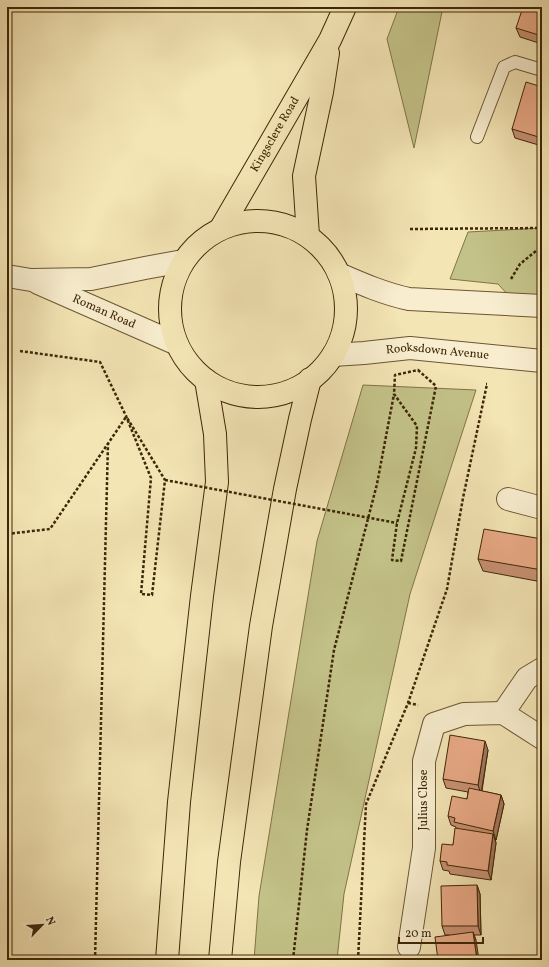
<svg xmlns="http://www.w3.org/2000/svg" width="549" height="967" viewBox="0 0 549 967" font-family="Vollkorn,serif">
	<style>
		.green { fill: #c3c288; stroke: #807447 }
		.lines { fill: none; stroke-linecap: round; stroke-linejoin: round }
		.service-casing { stroke: #6c5632; stroke-width: 14 }
		.minor-casing { stroke: #6c5632; stroke-width: 24 }
		.tertiary-casing { stroke: #6c5632; stroke-width: 24 }
		.trunk-casing { stroke: #3e2706; stroke-width: 24 }
		.path { stroke: #3e2706; stroke-width: 2.5; stroke-dasharray: 3 2; stroke-linecap: butt }
		.service { stroke: #f8eecf; stroke-width: 12 }
		.minor { stroke: #f8eecf; stroke-width: 22 }
		.tertiary { stroke: #f8eecf; stroke-width: 22 }
		.trunk { stroke: #f4e5b5; stroke-width: 22 }
		.path-bridge { stroke: #3e2706; stroke-width: 2.5; stroke-dasharray: 3 2; stroke-linecap: butt }
		.wall { fill: #c89173; stroke: #3e2706 }
		.shaded-wall { fill: #a3765e; stroke: #3e2706 }
		.building { fill: #e9a986; stroke: #3e2706 }
		.labels { text-anchor: middle; dominant-baseline: central; stroke-width: 3; stroke-linejoin: round; paint-order: stroke }
		.street-label { font-size: 12px; fill: #3e2706; stroke: #f8eecf }
	</style>
	<rect width="100%" height="100%" fill="#f4e5b5"/>
	<filter id="stains"><feTurbulence type="fractalNoise" baseFrequency=".005" numOctaves="4"/><feColorMatrix values="0 0 0 0 .2 0 0 0 0 .09 0 0 0 0 .02 0 0 0 .5 -.17"/></filter>
	<radialGradient id="worn" r=".72"><stop offset=".6" stop-color="#630" stop-opacity="0"/><stop offset="1" stop-color="#630" stop-opacity=".3"/></radialGradient>
	<g class="green">
		<path d="M399,7H443L414,148L387,39Z"/>
		<path d="M542,228V298H511L498,284L450,279L468,232Z"/>
		<path d="M363,385L476,390L410,594L344,894L337,960H254L259,896L317,541Z"/>
	</g>
	<g class="lines">
		<g class="service-casing">
			<path id="service" d="M477,137L504,67L515,62L542,70"/>
		</g>
		<g class="minor-casing">
			<g id="minor">
				<path d="M508,499L542,508"/>
				<path d="M503,713L527,678L542,669"/>
				<path d="M409,947L424,848V761L434,724L464,714L503,713L542,738"/>
			</g>
		</g>
		<g class="tertiary-casing">
			<g id="tertiary">
				<path d="M339,274C362,284 385,294 409,299L542,306"/>
				<path d="M7,276L31,280L91,279L145,268L183,261"/>
				<path id="s1" d="M38,283L177,344"/>
				<path id="s2" d="M333,355L364,353L410,348L542,361"/>
			</g>
		</g>
		<g class="trunk-casing">
			<g id="trunk">
				<circle cx="258" cy="309" r="88"/>
				<path id="s3" d="M221,228L330,40L345,7"/>
				<path d="M308,236L304,176L322,92L328,53"/>
				<path d="M167,960L179,802L202,596L217,482L215,434L206,380"/>
				<path d="M220,960L229,862L261,626L285,489L300,419L310,379"/>
			</g>
		</g>
		<g class="path">
			<path d="M410,229L542,228"/>
			<path d="M511,279L520,264L542,246"/>
			<path d="M20,351L100,362L126,416L151,478L141,594L152,595L165,480L126,416"/>
			<path d="M418,370L436,386L401,561L392,560L397,523L416,448L417,426L394,394L395,375Z"/>
			<path d="M7,534L50,529L126,417"/>
			<path d="M408,703L418,705"/>
			<path d="M95,960L108,443"/>
			<path d="M293,960L307,830L334,650L377,484L394,394"/>
			<path d="M358,960L366,804L408,703L447,589L463,498L487,384H486"/>
		</g>
		<use href="#service" class="service"/>
		<use href="#minor" class="minor"/>
		<use href="#tertiary" class="tertiary"/>
		<use href="#trunk" class="trunk"/>
		<path class="path-bridge" d="M165,480L397,523"/>
	</g>
	<g class="wall">
		<path d="M542,7V44L520,37L516,28Z"/>
		<path d="M542,87V146L515,138L512,129Z"/>
		<path d="M542,539V582L483,571L478,559Z"/>
		<path d="M488,750L482,791L501,795L504,804L496,840L495,839L496,843L491,880L450,874L449,871L443,870L440,861L453,845L456,828V827L451,825L448,816L467,799L468,792L446,788L443,779Z"/>
		<path d="M477,885L480,894L481,935H474L476,940L448,935H445L442,926Z"/>
	</g>
	<g class="shaded-wall">
		<path d="M485,741L488,750L481,794L478,785Z"/>
		<path d="M501,795L504,804L496,840L493,831Z"/>
		<path d="M493,834L496,843L491,880L488,871Z"/>
		<path d="M477,885L480,894L481,935L478,926Z"/>
		<path d="M473,932L476,940L479,960H477Z"/>
	</g>
	<g class="building">
		<path d="M523,7H542V36L516,28Z"/>
		<path d="M526,82L542,87V138L512,129Z"/>
		<path d="M484,529L542,539V570L478,559Z"/>
		<path d="M450,735L485,741L478,785L443,779Z"/>
		<path d="M469,788L501,795L493,831L454,822L455,818L448,816L452,796L467,799Z"/>
		<path d="M455,828L493,834L488,871L447,865V862L440,861L442,844L453,845Z"/>
		<path d="M477,885L478,926H442L441,886Z"/>
		<path d="M473,932L477,960H438L435,937Z"/>
	</g>
	<g class="labels">
		<g class="street-label">
			<text stroke="none"><textPath href="#s3" startOffset="108">Kingsclere Road</textPath></text>
			<text stroke="none"><textPath href="#s1" startOffset="72">Roman Road</textPath></text>
			<text stroke="none"><textPath href="#s2" startOffset="105">Rooksdown Avenue</textPath></text>
			<text transform="translate(424 800) rotate(-90)">Julius Close</text>
		</g>
	</g>
	<rect width="549" height="967" fill="none" stroke="#f4e5b5" stroke-width="24"/>
	<rect x="8" y="8" width="533" height="951" fill="none" stroke="#3e2706" stroke-width="2"/>
	<rect x="12" y="12" width="525" height="943" fill="none" stroke="#3e2706"/>
	<g transform="translate(42 925) rotate(65)" stroke="#f8eecf" stroke-width="3" paint-order="stroke">
	<path d="M0-3L7 15L0 10L-7 15Z" fill="#3e2706"/>
	<text y="-6" font-size="11" font-weight="bold" text-anchor="middle" fill="#3e2706">N</text>
	</g>
	<path d="M399 937v6h84v-6" fill="none" stroke="#3e2706" stroke-width="2"/>
	<text x="405" y="937" font-size="12" fill="#3e2706" stroke="#f8eecf" stroke-width="3" paint-order="stroke">20 m</text>
	<rect width="100%" height="100%" filter="url(#stains)"/>
	<rect width="100%" height="100%" fill="url(#worn)"/>
</svg>
